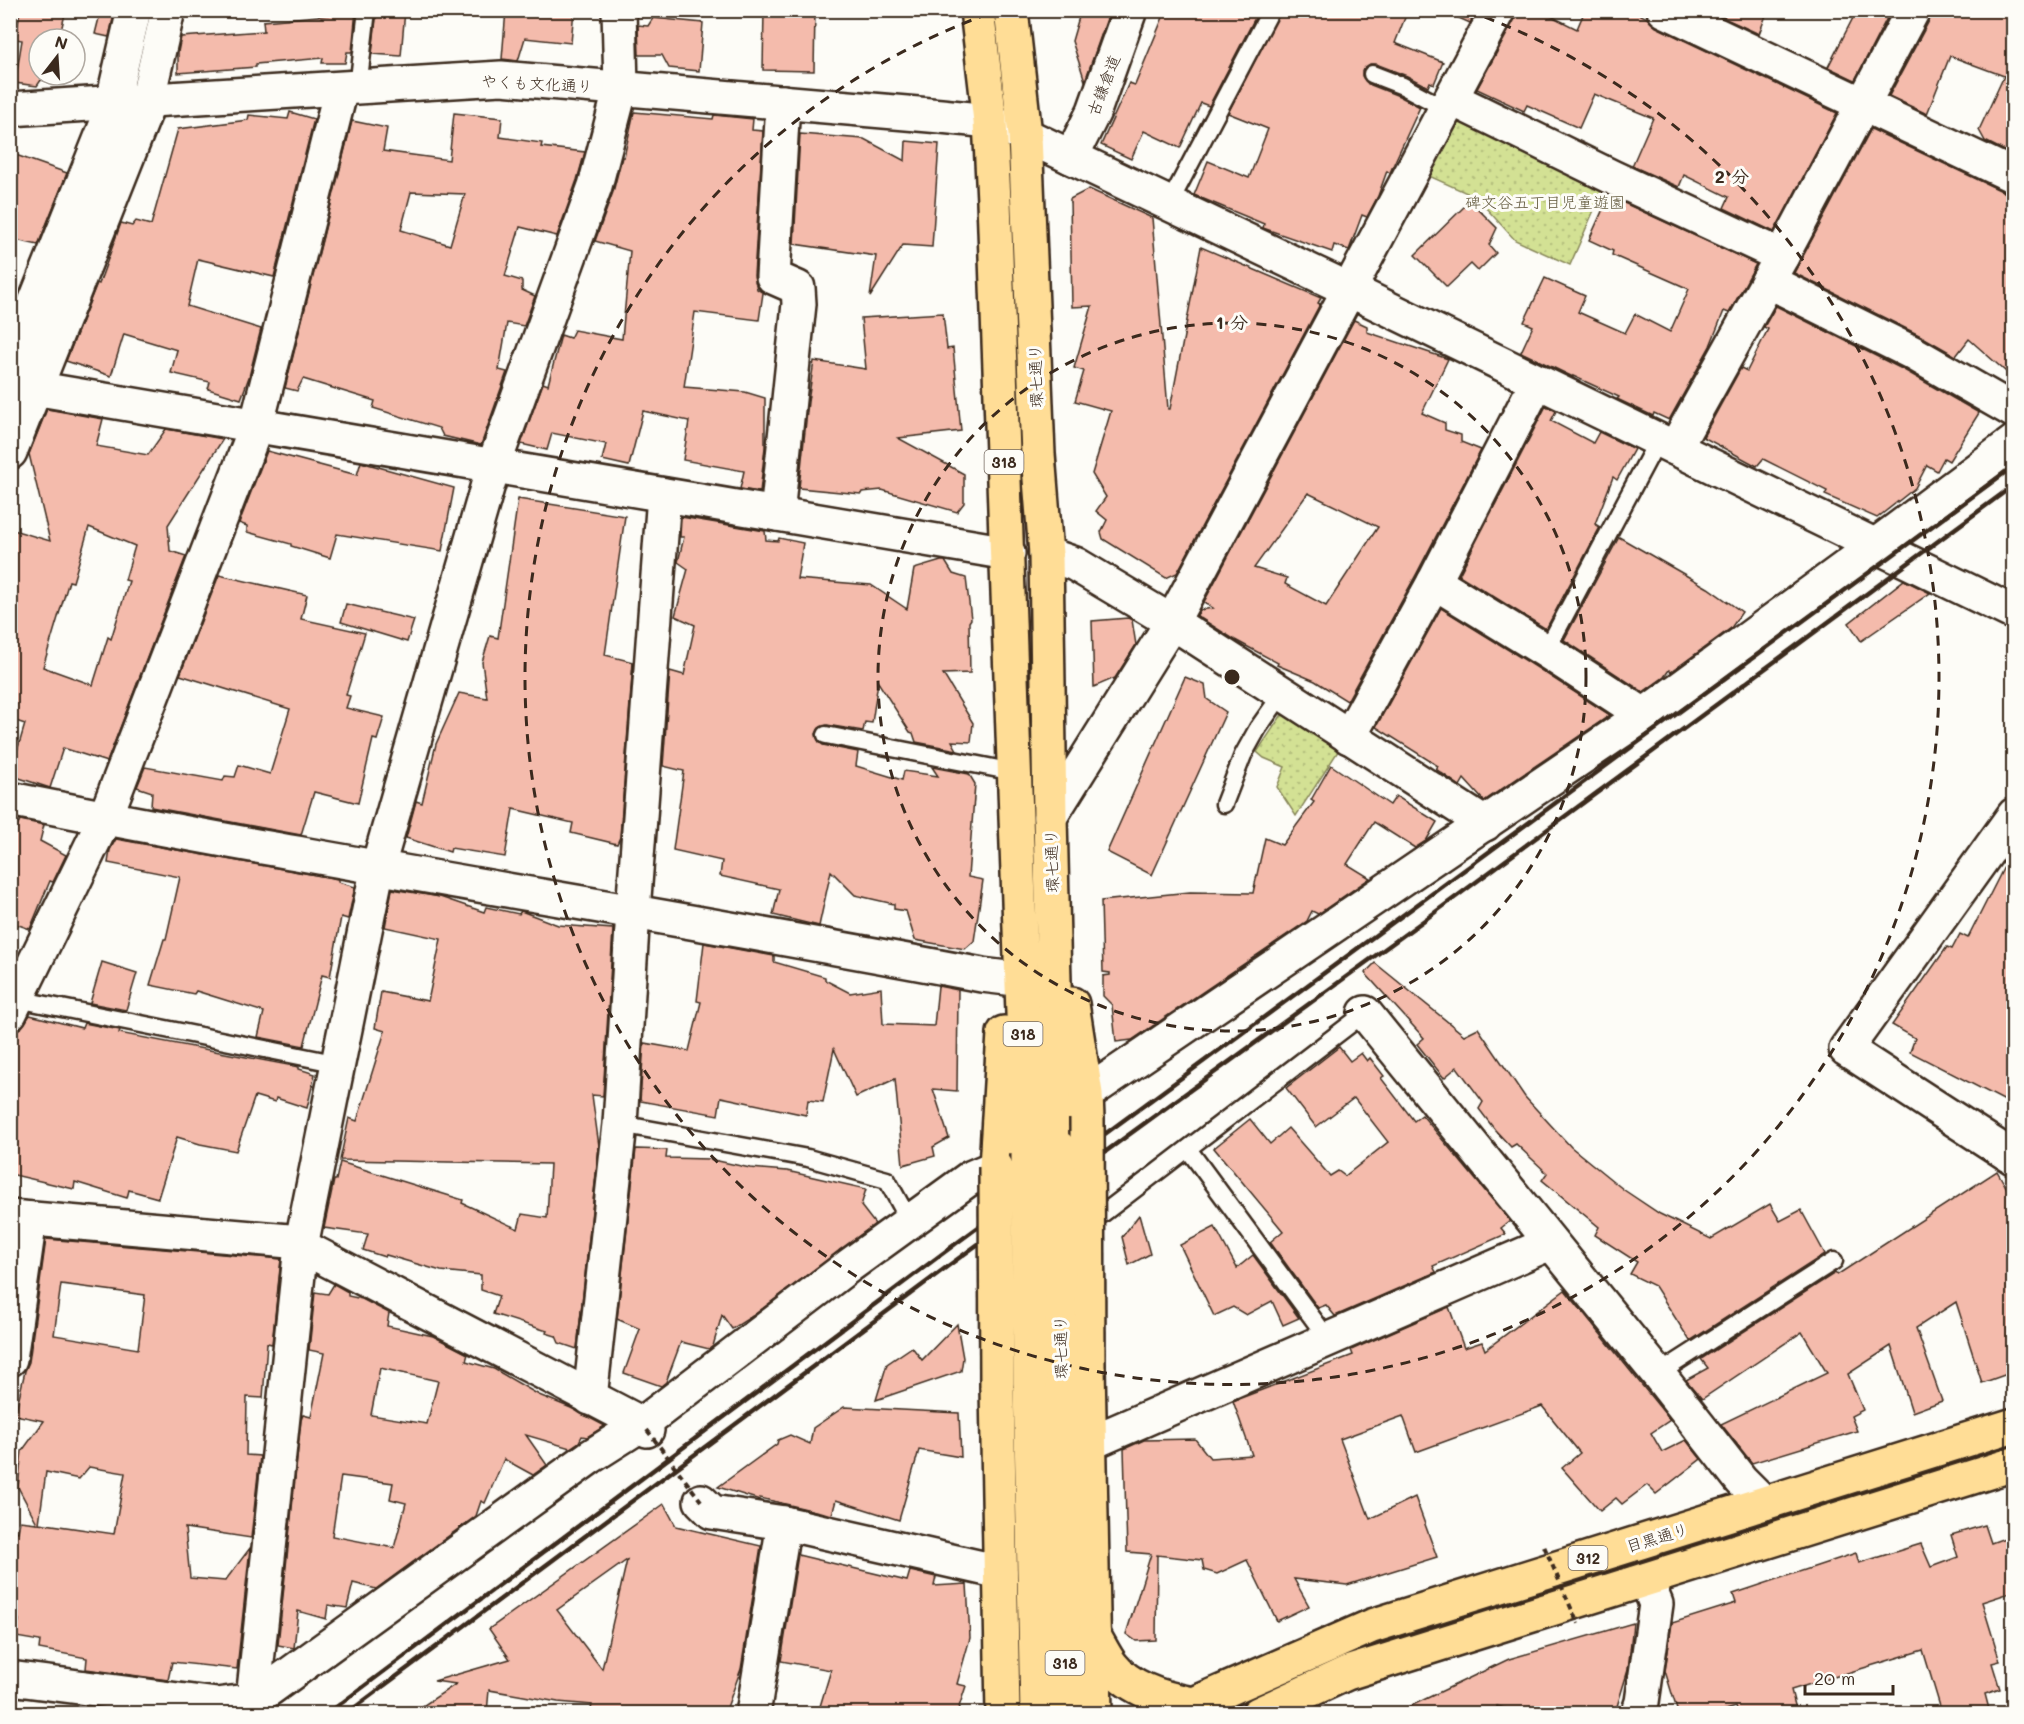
<svg xmlns="http://www.w3.org/2000/svg" width="2024" height="1724" viewBox="0 0 2024 1724" font-family="Mali,'Klee One',sans-serif">
	<style>
		.park { fill: url(#park-dots); stroke: #878659; stroke-width: 1.5 }
		.building { fill: #f4bbac; stroke: #3b2a1e; stroke-width: 1.5; fill-rule: evenodd }
		.lines { fill: none; stroke-linecap: round; stroke-linejoin: round }
		.service-casing { stroke: #3b2a1e; stroke-width: 21 }
		.minor-casing { stroke: #3b2a1e; stroke-width: 38 }
		.tertiary-casing { stroke: #3b2a1e; stroke-width: 38 }
		.primary-casing { stroke: #3b2a1e; stroke-width: 38 }
		.service { stroke: #fdfcf7; stroke-width: 16 }
		.minor { stroke: #fdfcf7; stroke-width: 33 }
		.tertiary { stroke: #fdfcf7; stroke-width: 33 }
		.primary { stroke: #ffdd96; stroke-width: 33 }
		.rail { stroke: #3b2a1e; stroke-width: 4.5 }
		.primary-bridge-casing { stroke: #3b2a1e; stroke-width: 38; stroke-linecap: butt }
		.path-bridge { stroke: #3b2a1e; stroke-width: 4; stroke-dasharray: 6 4.5; stroke-linecap: butt }
		.primary-bridge { stroke: #ffdd96; stroke-width: 33 }
		.ring { fill: none; stroke: #3b2a1e; stroke-width: 3; stroke-dasharray: 10 8 }
		.labels { text-anchor: middle; dominant-baseline: central; stroke-width: 6; stroke-linejoin: round; paint-order: stroke }
		.shield { fill: #fdfcf7; stroke: #75695f; stroke-width: 1.5 }
		.shield-label { font-size: 15px; font-weight: bold; fill: #3b2a1e }
		.street-label { font-size: 16px; fill: #3b2a1e; stroke: #fdfcf7 }
		.park-label { font-size: 16px; fill: #61583c; stroke: #fdfcf7 }
		.centre { fill: #3b2a1e; stroke: #fdfcf7; stroke-width: 3 }
		.ring-label { font-size: 18px; text-anchor: middle; font-weight: bold; fill: #3b2a1e; stroke: #fdfcf7; stroke-width: 6; stroke-linejoin: round; paint-order: stroke }
	</style>
	<defs>
		<pattern id="park-dots" width="8" height="8" patternUnits="userSpaceOnUse" patternTransform="scale(1.5)"><rect width="8" height="8" fill="#d3e194"/><path d="M2 2h.1M6 6h.1" fill="none" stroke="#b6c17f" stroke-width="1.8" stroke-linecap="round"/></pattern>
	</defs>
	<rect width="100%" height="100%" fill="#fdfcf7"/>
	<filter id="ink" filterUnits="userSpaceOnUse"><feTurbulence type="fractalNoise" baseFrequency=".0167" numOctaves="2"/><feDisplacementMap in="SourceGraphic" scale="12" xChannelSelector="R" yChannelSelector="G"/><feConvolveMatrix kernelMatrix="1 2 1 2 8 2 1 2 1" color-interpolation-filters="sRGB"/></filter>
	<g filter="url(#ink)">
		<g class="park">
			<path d="M1454,109L1609,176L1570,265L1515,240L1476,197L1420,172Z"/>
			<path d="M1294,712L1344,742L1296,816L1277,787L1285,767L1264,758L1257,752L1281,716Z"/>
		</g>
		<g class="building">
			<path d="M20,10H66L59,39H39V75H49L48,81L41,80L37,86L15,83L22,40L16,39Z"/>
			<path d="M101,10H115L109,37L95,34Z"/>
			<path d="M330,10H356L352,52H347L345,63H322L323,58L256,64V67L178,73V52L181,37L264,31L263,21L329,15Z"/>
			<path d="M377,10H405L401,56L372,54Z"/>
			<path d="M506,10H574L571,43L525,38L518,61L502,59Z"/>
			<path d="M764,10H815L814,71L763,70Z"/>
			<path d="M1081,10H1110L1085,81L1072,41Z"/>
			<path d="M1166,10H1259L1209,106L1201,103L1180,148L1144,131L1131,159L1101,145L1129,83L1135,85Z"/>
			<path d="M1281,10H1408L1395,43L1443,62L1434,84L1430,82L1428,87L1407,76L1376,64H1370L1362,70V76L1368,84L1399,96L1420,107L1392,168L1390,173L1387,171L1378,196L1367,217L1362,215L1349,250L1334,245L1332,252L1263,228L1264,224L1194,195L1208,161L1249,178L1268,129L1228,113Z"/>
			<path d="M1441,10H1476L1470,23Z"/>
			<path d="M1517,10H1539L1577,29L1585,10H1632L1647,18L1656,27L1837,113L1774,232L1724,208L1729,197L1684,175L1679,187L1632,166L1653,118L1594,94L1579,128L1527,105L1524,111L1477,89L1515,19Z"/>
			<path d="M1727,10H1768L1759,34L1724,18Z"/>
			<path d="M1857,10H1891L1855,80L1828,67Z"/>
			<path d="M1932,10H2013V155L1985,141L1979,130L2004,76L1950,56L1927,114L1889,96L1930,19Z"/>
			<path d="M653,18L703,23L699,71L669,68L662,55H639L638,25L648,26Z"/>
			<path d="M290,112L314,119L274,277L198,259L187,306L261,329L249,377L241,399L208,389L210,382L171,373L177,350L124,334L111,376L66,361L97,283L99,284L121,223L132,226L136,221L151,225L178,129L248,120L249,115L288,119Z"/>
			<path d="M634,112L713,119L714,115L753,119L752,130L763,131L754,276L757,289L763,293L759,320L695,312L684,387L745,392L765,398V447L760,492L740,489L744,471L683,460L689,421L643,411L629,466L602,460L606,444L552,433L547,450L521,444L543,383L548,385L561,335L570,338L574,330L622,339L630,251L595,241L613,192L622,157H624Z"/>
			<path d="M454,113L502,118L500,137L542,143L541,147L585,152L577,180L557,236L520,227L505,276L522,281V290L535,296L524,326L507,323L499,370L507,372L481,445L443,436L439,428L373,408L375,401L303,379L297,391L285,388L352,121L387,128L383,151L449,160ZM411,192L465,194L450,245L401,230Z"/>
			<path d="M1871,129L2006,193L2013,194V378L1969,339L1956,356L1921,336L1794,273Z"/>
			<path d="M800,134L864,139L905,161L906,141L939,144L932,247L903,245L870,297L876,256L794,244Z"/>
			<path d="M10,153L67,173L38,245L10,239Z"/>
			<path d="M1089,189L1152,218L1168,409H1170L1201,247L1321,298L1318,303L1320,304L1177,573L1166,578L1103,539L1101,532L1107,520L1096,511L1106,497L1092,474L1111,411L1075,401L1084,371L1074,368L1092,306L1072,307L1070,199Z"/>
			<path d="M1609,196L1756,264L1729,313L1724,311L1710,346L1669,420L1654,413L1653,416L1617,399L1619,397L1573,376V377L1521,352L1533,326L1524,322L1545,278L1585,296L1578,312L1625,333L1635,314L1670,332L1689,289L1612,255L1613,251L1589,240Z"/>
			<path d="M1470,201L1497,228L1489,245L1496,253L1478,271L1471,264L1447,287L1415,255Z"/>
			<path d="M1776,306L1904,370L1979,413L1949,461L1944,458L1937,471L1927,465L1915,488L1877,518L1825,495L1827,491L1763,459L1757,466L1703,437L1741,368L1747,371L1768,329L1764,327Z"/>
			<path d="M943,313L947,349L953,348L961,431L898,438L964,474V503L957,512L882,490L862,492L861,494L799,488L808,402L814,361L866,369L861,318Z"/>
			<path d="M1354,320L1367,326V332L1448,359L1422,413L1445,423V430L1461,435V442L1481,450L1417,573L1347,701L1315,681L1277,665L1278,663L1235,640L1197,616L1200,610L1213,608L1204,602ZM1308,493L1378,527L1326,606L1285,584L1287,578L1254,568Z"/>
			<path d="M1546,406L1556,411L1551,421L1593,443L1599,432L1634,449L1617,480L1613,477L1595,524L1600,527L1546,629L1459,575Z"/>
			<path d="M47,409L103,419L96,446L148,455L166,429L223,439L168,525L170,551L186,556L107,762L63,748L50,788L10,775L25,724L10,719V529L50,541L29,454ZM89,527L135,546L125,580L129,581L111,639L108,637L93,685L43,667L69,581L73,582Z"/>
			<path d="M267,451L357,475L361,462L364,463L454,488L442,551L337,534L330,558L291,546V544L247,532V526L239,523Z"/>
			<path d="M518,499L625,516L605,655L633,662L620,837L617,844L571,833L573,823L513,809L505,857L451,848L450,852L406,838L416,801L422,803L436,744L459,693L487,698L482,662L490,636L498,638Z"/>
			<path d="M681,517L765,531L766,540L778,541L779,538L803,543L797,579L871,585L907,609L914,569L941,561H945L953,574L966,578L971,619L969,622L970,673L943,674L973,723L971,742L952,741L957,750L916,742L913,733L910,732L878,682L872,723L865,722L863,731L827,725L819,728L816,734L819,742L823,745L858,752L856,766L902,780L904,771L938,776L932,767L969,774L975,784L968,877L983,880L974,941L965,949L915,940L906,911L894,909V904L855,895L831,871L819,926L773,915L779,889L720,876L722,861L673,850L684,771L663,766L670,671L684,675L695,625L675,616L688,569L678,562L684,537H680Z"/>
			<path d="M1619,537L1708,588L1742,612L1731,628L1671,672L1669,670L1664,677L1643,692L1564,640Z"/>
			<path d="M219,575L307,595L301,619L365,633L346,695L350,696L346,708L384,717L377,740L373,739L358,803L314,792L301,835L151,807L152,792L137,787L145,767L223,781L225,776L235,777L239,765L270,774L290,709L180,675Z"/>
			<path d="M1904,580L1930,593L1861,641L1849,623Z"/>
			<path d="M346,604L414,620L407,642L341,622Z"/>
			<path d="M1441,608L1536,667L1610,715L1484,801L1464,779L1460,786L1436,769L1438,766L1376,727Z"/>
			<path d="M1128,618L1132,620L1136,645L1115,678L1094,687L1092,621Z"/>
			<path d="M1185,677L1205,685L1207,699L1226,712L1152,875L1107,852Z"/>
			<path d="M1331,765L1390,805L1396,796L1437,822L1426,841L1415,848L1374,822L1347,864L1370,878L1318,914L1312,911L1307,921L1132,1040L1116,1042L1112,1005L1103,996V976L1110,975V973L1103,972L1101,901L1190,892L1253,893L1265,838L1282,845L1314,802L1311,800Z"/>
			<path d="M20,820L44,825L40,841L66,855L53,882L50,881L30,929L10,922V842Z"/>
			<path d="M116,839L338,879V882L355,887L348,919L341,917L330,977L322,975L304,1046L258,1037L264,1012L196,991L194,994L150,985L164,939H166L180,877L108,863L110,850Z"/>
			<path d="M2013,849V1105L1910,1052L1915,1038L1892,1025L1947,947L1952,949L1960,934L1968,938Z"/>
			<path d="M392,889L440,897L484,912L486,907L519,914L521,911L558,925L613,929L603,1096L592,1095L599,1146L577,1349L559,1343L556,1336L546,1333L547,1331L493,1314L499,1296L481,1290V1275L441,1271L386,1255L385,1257L363,1250L368,1234L324,1228L334,1180H336L340,1162L463,1200L462,1203L518,1229L522,1214L547,1218L550,1164L340,1160L349,1118L357,1121L385,1031L375,1028L381,992L428,1001L441,939L385,927Z"/>
			<path d="M704,943L774,956V962L825,977V980L850,993L881,988L883,1024L934,1026L938,986L958,990L957,1091L933,1089L949,1138L933,1147L935,1156L903,1165L895,1079L856,1097L834,1049L823,1102L808,1100L806,1115L721,1097L718,1115L640,1101L644,1043L689,1051L701,1002L697,1001Z"/>
			<path d="M102,962L137,973L126,1010L90,1003Z"/>
			<path d="M1375,963L1464,1035L1478,1028L1525,1097L1571,1147L1624,1190L1660,1214L1711,1239L1770,1204L1780,1221L1801,1210L1825,1254L1690,1341L1655,1286L1630,1274L1637,1262L1595,1235L1599,1227L1542,1180L1547,1173L1516,1144L1511,1147L1495,1130L1479,1109L1483,1102L1457,1067L1444,1078L1417,1044L1424,1038L1365,973Z"/>
			<path d="M30,1015L82,1028L84,1023L120,1030L119,1033L299,1067V1069L315,1074L307,1108L276,1098L275,1102L255,1096L236,1151L200,1144L177,1137L158,1198L129,1190L127,1198L75,1182L74,1189L10,1174V1049L16,1030L21,1028Z"/>
			<path d="M1339,1047L1350,1061L1361,1053L1367,1061L1370,1058L1384,1076L1381,1078L1414,1121L1422,1115L1510,1221L1501,1228L1506,1234L1433,1266L1436,1272L1335,1316L1326,1305L1318,1308L1270,1242L1283,1231L1214,1148L1250,1119L1270,1144L1288,1128L1330,1176L1338,1171L1345,1176L1388,1142L1354,1098L1316,1127L1286,1088Z"/>
			<path d="M636,1149L667,1150L666,1158L709,1159L750,1168L787,1171L866,1189L861,1206L875,1224L754,1315L732,1329L722,1315L713,1346L709,1349L681,1342L666,1382L661,1386L624,1373L640,1329L617,1319Z"/>
			<path d="M1997,1171L2013,1199V1372L1982,1383L1956,1302L1916,1328L1942,1401L1912,1412L1891,1346L1848,1374L1863,1410L1851,1416L1857,1431L1752,1463L1721,1424L1827,1373L1802,1332L1702,1399L1686,1380L1708,1368L1701,1359L1835,1273L1837,1275Z"/>
			<path d="M1139,1215L1150,1254L1129,1265L1122,1237Z"/>
			<path d="M1215,1227L1237,1268L1253,1255L1299,1318L1283,1325L1272,1301L1246,1315L1233,1307L1214,1316L1180,1245Z"/>
			<path d="M46,1239L281,1259L272,1344L267,1343L263,1398L247,1397L246,1455L260,1456L251,1538L185,1528L190,1578L225,1581L250,1548L237,1669L172,1662L168,1680L86,1669L87,1658L39,1649L40,1641L16,1637L19,1620L10,1619V1531L18,1532L20,1521L37,1523L18,1487L22,1451L44,1421L15,1415L25,1371L29,1362ZM61,1284L145,1295L138,1349L54,1335ZM89,1467L125,1473L114,1534L39,1523L46,1472L79,1479Z"/>
			<path d="M334,1284L348,1292V1296L362,1299L389,1313L387,1326L433,1336L468,1354L466,1361L494,1369L539,1395L571,1408L605,1426L587,1437L582,1436L579,1442L570,1448L526,1435L547,1465L533,1475L504,1459L485,1503L481,1501L476,1516L376,1589L353,1583L347,1608L328,1605L326,1619L298,1611L294,1648L278,1645L301,1420L303,1415L311,1417L324,1353L309,1350L315,1292L328,1294ZM380,1368L438,1381L427,1424L371,1415ZM341,1476L393,1483L390,1499L406,1503L394,1548L332,1536Z"/>
			<path d="M1565,1290L1670,1420L1651,1433L1662,1452L1686,1440L1701,1459L1656,1494L1647,1485L1622,1504L1616,1498L1600,1511L1562,1468L1580,1453L1542,1406L1416,1452L1403,1416L1340,1439L1370,1519L1415,1497L1437,1557L1347,1585L1294,1579L1309,1606L1277,1621L1247,1560L1217,1574L1204,1570L1202,1560L1157,1555L1156,1640L1136,1641L1126,1634L1151,1554L1127,1552L1124,1449L1144,1440L1195,1439L1210,1458L1252,1455L1233,1401L1353,1355L1351,1350L1449,1307L1464,1348L1482,1342L1485,1350Z"/>
			<path d="M957,1324L963,1358L961,1371L876,1400L887,1364L912,1347L922,1360Z"/>
			<path d="M844,1407L959,1413L961,1457L919,1450L899,1520L836,1500L832,1515L760,1498V1500L718,1487L777,1444L778,1440L790,1435L810,1444L813,1428Z"/>
			<path d="M664,1504L676,1526L761,1546L741,1669L725,1713H590L592,1705L558,1702L489,1690L487,1713H412L456,1684L434,1681L510,1659L489,1629ZM627,1560L602,1669L557,1610Z"/>
			<path d="M1985,1525L1991,1543L2013,1535V1592L1982,1602L2000,1661L1992,1663L2000,1689L1985,1694L1990,1713H1942L1923,1650L1791,1690L1797,1713H1738L1736,1707L1716,1713H1678L1665,1671L1672,1623L1736,1603L1733,1594L1856,1553L1859,1563L1921,1544L1931,1567L1958,1557L1951,1535Z"/>
			<path d="M798,1555L907,1581L910,1571L936,1577L934,1586L967,1584L970,1638L957,1684L966,1686L957,1713H818L831,1670L781,1661Z"/>
			<path d="M1633,1623L1628,1670L1615,1713H1523L1497,1706L1496,1713H1396L1509,1659Z"/>
			<path d="M82,1706L137,1713H81Z"/>
		</g>
		<g class="lines">
			<g class="service-casing">
				<g id="service">
					<path d="M1372,74L1403,86L1446,109"/>
					<path d="M358,88L367,10"/>
					<path d="M1169,204L1271,10"/>
					<path d="M1546,651L1658,440"/>
					<path d="M826,735L1014,772"/>
					<path d="M1224,804L1243,755L1258,728L1282,694"/>
					<path d="M17,999L339,1064"/>
					<path d="M620,1124L808,1158L887,1180L910,1222"/>
					<path d="M1188,1149L1328,1339"/>
					<path d="M1088,1225L1365,1013"/>
					<path d="M1658,1374L1834,1261"/>
				</g>
			</g>
			<g class="minor-casing">
				<g id="minor">
					<path d="M1664,10L2014,176"/>
					<path d="M1452,99L1612,177L1782,256"/>
					<path d="M1025,135L1350,290L2014,613"/>
					<path d="M1071,157L1094,111L1130,10"/>
					<path d="M1768,281L1913,353L2014,411"/>
					<path d="M10,365L109,118L134,10"/>
					<path d="M10,384L1008,553"/>
					<path d="M1675,448L1782,256L1913,10"/>
					<path d="M10,452L144,115L168,10"/>
					<path d="M777,514L799,304L798,288L773,277L783,102"/>
					<path d="M1046,554L1075,564L1172,622L1485,824"/>
					<path d="M1434,582L1546,651L1644,715"/>
					<path d="M1349,737L1434,582L1537,382"/>
					<path d="M10,799C333,864 659,913 982,975L1007,978"/>
					<path d="M2014,815L1846,1049L2014,1158"/>
					<path d="M1050,817L1172,622L1498,10"/>
					<path d="M10,1013L105,818L256,427L341,89"/>
					<path d="M1365,1013L1658,1374L1741,1480L1764,1503"/>
					<path d="M1086,1094L1644,715L1876,545L2014,442"/>
					<path d="M10,1217L289,1241L301,1246L642,1424L647,1430"/>
					<path d="M10,1359L30,1219"/>
					<path d="M590,1398L620,1124L633,911L664,495"/>
					<path d="M1090,1443L1550,1243"/>
					<path d="M701,1501L712,1512L784,1523L1000,1572"/>
					<path d="M10,1678L217,1705L253,1700L301,1246L378,866L493,467L595,186L621,87L619,10"/>
					<path d="M243,1708L590,1457L642,1424L850,1265L970,1178L996,1167"/>
					<path d="M753,1714L784,1523"/>
					<path d="M1638,1714L1642,1702L1656,1604L1646,1580"/>
				</g>
			</g>
			<g class="tertiary-casing">
				<path id="tertiary" d="M10,109L501,78L941,116L990,121L1015,131"/>
			</g>
			<g class="primary-casing">
				<g id="primary">
					<path d="M977,10L990,121L994,201L1028,1153"/>
					<path d="M1011,10L1025,135L1038,454L1046,554L1050,817L1058,1147"/>
					<path d="M1072,1004L1086,1094L1087,1119"/>
					<path d="M996,1167L1004,1033"/>
					<path d="M1088,1367L1095,1714"/>
					<path d="M1060,1376L1066,1714"/>
					<path d="M1030,1383L1037,1714"/>
					<path d="M997,1387L1003,1714"/>
					<path d="M1094,1636C1100,1646 1105,1657 1112,1666C1131,1690 1164,1699 1193,1704"/>
					<path d="M1171,1714L1372,1626L2014,1425"/>
					<path d="M1258,1714L1347,1673L2014,1464"/>
				</g>
			</g>
			<use href="#service" class="service"/>
			<use href="#minor" class="minor"/>
			<use href="#tertiary" class="tertiary"/>
			<use href="#primary" class="primary"/>
			<g class="rail">
				<path d="M327,1714L958,1242L2014,466"/>
				<path d="M346,1714L948,1266L1430,916L2014,485"/>
			</g>
			<g class="primary-bridge-casing">
				<g id="primary-bridge">
					<path d="M1087,1119L1088,1367"/>
					<path d="M1058,1147L1060,1376"/>
					<path d="M1028,1153L1030,1383"/>
					<path d="M996,1167L997,1387"/>
				</g>
			</g>
			<g class="path-bridge">
				<path d="M647,1430L701,1501"/>
				<path d="M1544,1546L1578,1624"/>
			</g>
			<use href="#primary-bridge" class="primary-bridge"/>
		</g>
	</g>
	<g class="ring">
		<circle cx="1232" cy="677" r="354"/>
		<path d="M1468 11A707 707 0 1 1 996 11"/>
	</g>
	<g class="labels">
		<g class="shield">
			<rect x="984.5" y="450" width="39" height="24" rx="4.5"/>
			<rect x="1003.5" y="1022" width="39" height="24" rx="4.5"/>
			<rect x="1568.5" y="1546" width="39" height="24" rx="4.5"/>
			<rect x="1045.5" y="1651" width="39" height="24" rx="4.5"/>
		</g>
		<g class="shield-label">
			<text x="1004" y="462">318</text>
			<text x="1023" y="1034">318</text>
			<text x="1588" y="1558">312</text>
			<text x="1065" y="1663">318</text>
		</g>
		<g class="street-label">
			<text transform="translate(537 83) rotate(3)">やくも文化通り</text>
			<text transform="translate(1103 85) rotate(-69)">古鎌倉道</text>
			<text transform="translate(1035 376) rotate(-92)">環七通り</text>
			<text transform="translate(1051 861) rotate(-92)">環七通り</text>
			<text transform="translate(1060 1347) rotate(-91)">環七通り</text>
			<text transform="translate(1657 1537) rotate(-17)">目黒通り</text>
		</g>
		<g class="park-label">
			<text x="1545" y="201">碑文谷五丁目児童遊園</text>
		</g>
	</g>
	<circle cx="1232" cy="677" r="9" class="centre"/>
	<g class="ring-label">
		<text x="1732" y="183">2 分</text>
		<text x="1232" y="329">1 分</text>
	</g>
	<rect width="2024" height="1724" fill="none" stroke="#fdfcf7" stroke-width="36"/>
	<rect x="18" y="18" width="1988" height="1688" fill="none" stroke="#3b2a1e" stroke-width="2" filter="url(#ink)"/>
	<g transform="translate(57 57) rotate(17)"><circle r="28" fill="#fdfcf7" stroke="#afa8a0" stroke-width="1.5"/>
	<path d="M0-4.5L10 22L0 15L-10 22Z" fill="#3b2a1e"/>
	<text y="-9" font-size="16" font-weight="bold" text-anchor="middle" fill="#3b2a1e">N</text>
	</g>
	<path d="M1805 1685v9h88v-9" fill="none" stroke="#3b2a1e" stroke-width="3"/>
	<text x="1814" y="1685" font-size="18" fill="#3b2a1e" stroke="#fdfcf7" stroke-width="4.5" paint-order="stroke">20 m</text>
</svg>
